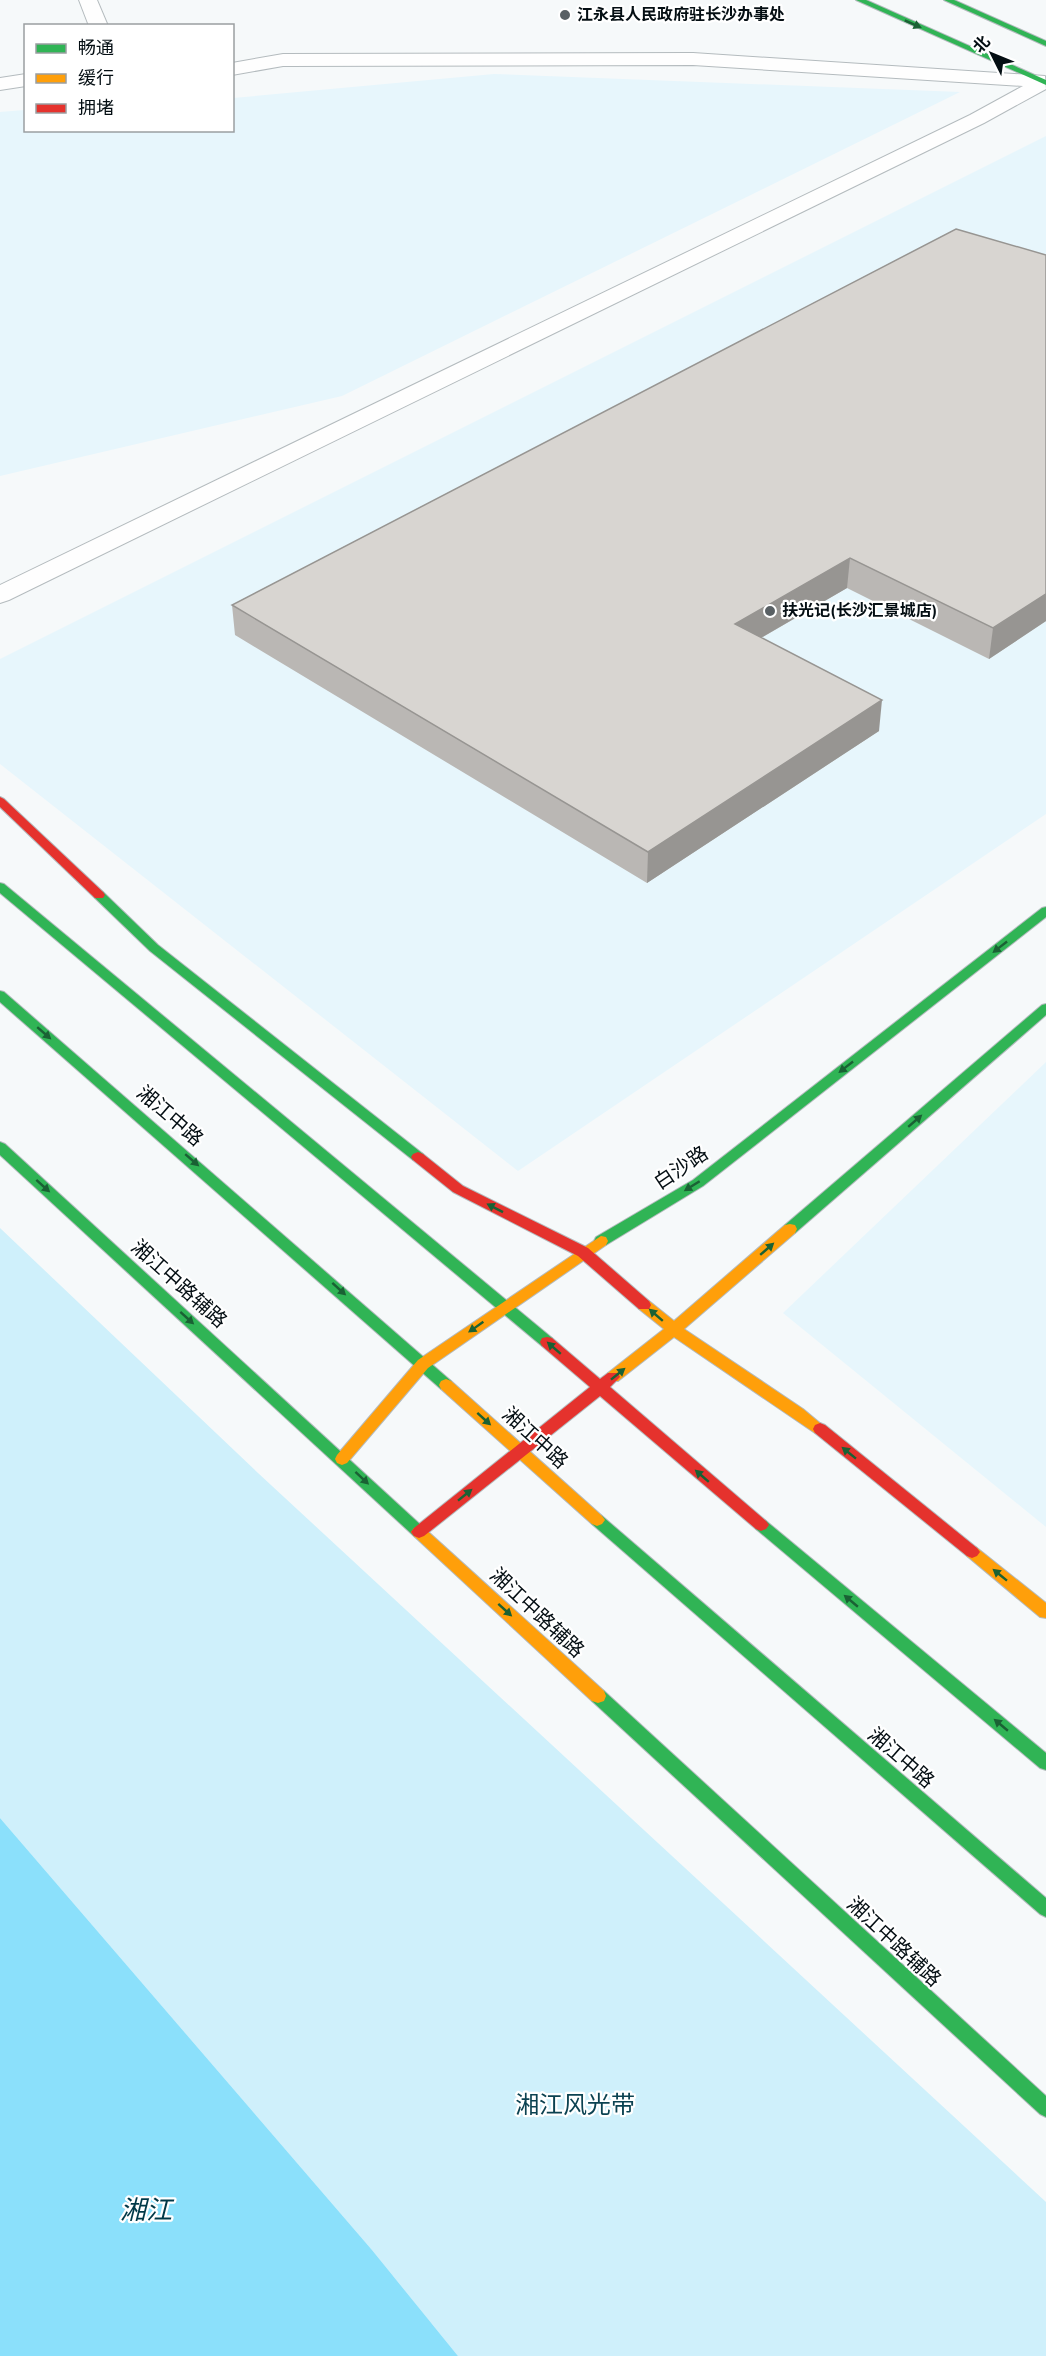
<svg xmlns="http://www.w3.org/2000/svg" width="1046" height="2356" viewBox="0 0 1046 2356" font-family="'Nunito Sans','Noto Sans SC',sans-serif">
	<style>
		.built { fill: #e7f6fc }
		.green { fill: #cff0fb }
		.water { fill: #8be0fb }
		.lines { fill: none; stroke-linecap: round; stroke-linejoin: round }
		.street-casing { stroke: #b4bbbe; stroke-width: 2 }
		.fast-casing { stroke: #b4bbbe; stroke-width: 2 }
		.slow-casing { stroke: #b4bbbe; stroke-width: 2 }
		.jam-casing { stroke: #b4bbbe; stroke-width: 2 }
		.street { fill: #fefefe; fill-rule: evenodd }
		.fast { fill: #30b455; fill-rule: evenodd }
		.slow { fill: #ff9f0a; fill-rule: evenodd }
		.jam { fill: #e5322d; fill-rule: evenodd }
		.wall { fill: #bab7b4 }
		.shaded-wall { fill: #979592 }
		.building { fill: #d8d5d1; stroke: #979592; stroke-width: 1.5 }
		.oneway { fill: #1a6134 }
		.poi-dot { fill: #596064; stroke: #fff; stroke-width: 2 }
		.labels { text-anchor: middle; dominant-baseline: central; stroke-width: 4.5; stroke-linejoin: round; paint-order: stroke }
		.far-poi-label { font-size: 16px; font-weight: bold; fill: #040e13; stroke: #fff; text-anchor: start }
		.street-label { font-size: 20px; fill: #040e13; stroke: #fff }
		.near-park-label { font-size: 24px; fill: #0b4251; stroke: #fff }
		.near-water-label { font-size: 26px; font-style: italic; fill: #003948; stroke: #fff }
	</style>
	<rect width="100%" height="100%" fill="#f6f9fa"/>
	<g class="built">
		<path d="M494,74L960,92L342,396L0,476V112L25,110L26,130H232L233,98Z"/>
		<path d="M1046,136V814L518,1171L0,764V659Z"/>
		<path d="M1046,1062V1527L783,1313Z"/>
	</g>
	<path class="green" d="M0,1228L258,1473L1046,2202V2356H458L372,2250L0,1818Z"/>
	<path class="water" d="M0,1818L372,2250L458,2356H0Z"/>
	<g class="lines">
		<g class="street-casing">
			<g id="street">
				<path d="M79,0H97L108,26H89Z"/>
				<path d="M693,53L1045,76L1046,89L984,123L9,600L0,603V585L970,115L1023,86L693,65L283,66L232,75V63L283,54Z"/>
				<path d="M26,74V86L0,90V78Z"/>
			</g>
		</g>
		<g class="fast-casing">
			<g id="fast">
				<path d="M856,0H866L1046,80V85Z"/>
				<path d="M944,0H954L1046,41V46Z"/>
				<path d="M0,883L4,884L552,1338L554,1342L552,1346H542L0,893Z"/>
				<path d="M99,891L103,892L158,945L423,1154L425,1157L423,1160H413L150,951L95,898L93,895L95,892Z"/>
				<path d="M1046,907V917L703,1186L606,1245H596L594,1241L596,1237L693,1180L1042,908Z"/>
				<path d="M0,991L4,992L451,1381L453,1385L451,1389H441L0,1002Z"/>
				<path d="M1046,1004V1015L795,1233H785L783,1229L785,1225L1042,1005Z"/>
				<path d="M0,1142L5,1144L424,1528L427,1532L424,1536L419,1538L414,1536L0,1155Z"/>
				<path d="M597,1514L602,1516L1046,1898V1917L1040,1914L592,1524L589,1520L592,1516Z"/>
				<path d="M761,1519L766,1521L1046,1753V1770L1040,1768L756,1529L753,1525L756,1521Z"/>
				<path d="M598,1689L604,1691L1046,2096V2117L1040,2114L592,1701L590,1696L592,1691Z"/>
			</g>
		</g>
		<g class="slow-casing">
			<g id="slow">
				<path d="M790,1224L795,1225L797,1229L795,1233L684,1329L803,1409L827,1429L825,1433H815L674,1337L618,1381H608L606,1377L608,1373L664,1329L639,1309L637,1305L639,1301H649L674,1321L785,1225Z"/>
				<path d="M601,1236L606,1237L608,1241L606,1245L428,1368L347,1463L342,1465L337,1463L335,1459L337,1455L418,1360Z"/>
				<path d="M446,1379L451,1381L602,1516L605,1520L602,1524L597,1526L592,1524L441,1389L439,1385L441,1381Z"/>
				<path d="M419,1526L424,1528L604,1691L606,1696L604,1701L598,1703L592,1701L414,1536L411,1532L414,1528Z"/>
				<path d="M972,1546L977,1548L1046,1603V1618L1040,1617L967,1556L964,1552L967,1548Z"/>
			</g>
		</g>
		<g class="jam-casing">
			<g id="jam">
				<path d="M0,797L4,799L103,892L105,895L103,898H95L0,807Z"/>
				<path d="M418,1152L423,1154L463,1186L588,1248L649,1301L651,1305L649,1309H639L578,1256L453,1192L413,1160L411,1157L413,1154Z"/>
				<path d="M547,1337L552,1338L600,1379L608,1373H618L620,1377L610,1387L766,1521L769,1525L766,1529L761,1531L756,1529L600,1396L424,1536L419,1538L414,1536L411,1532L414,1528L590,1387L542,1346L540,1342L542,1338Z"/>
				<path d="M820,1423L825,1425L977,1548L980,1552L977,1556L972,1558L967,1556L815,1433L813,1429L815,1425Z"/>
			</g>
		</g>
		<use href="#street" class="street"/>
		<use href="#fast" class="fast"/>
		<use href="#slow" class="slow"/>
		<use href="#jam" class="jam"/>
	</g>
	<path class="wall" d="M956,229L1046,621L989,659L847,588L761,638L879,731L647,883L235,635L232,605Z"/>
	<g class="shaded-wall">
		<path d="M850,558L847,588L733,654L735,624Z"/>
		<path d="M1046,594V621L989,659L993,628Z"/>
		<path d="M882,700L879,731L647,883L648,852Z"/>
	</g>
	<path class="building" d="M956,229L1046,255V594L993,628L850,558L735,624L882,700L648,852L232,605Z"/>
	<defs><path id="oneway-solid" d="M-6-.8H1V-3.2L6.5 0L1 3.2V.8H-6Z" transform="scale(1.5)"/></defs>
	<g class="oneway">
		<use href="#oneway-solid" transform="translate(913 24) rotate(24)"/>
		<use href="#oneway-solid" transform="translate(1000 947) rotate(142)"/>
		<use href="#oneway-solid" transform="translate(44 1033) rotate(41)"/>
		<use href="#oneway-solid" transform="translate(846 1067) rotate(142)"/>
		<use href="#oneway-solid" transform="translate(915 1121) rotate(-41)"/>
		<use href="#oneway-solid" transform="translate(192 1160) rotate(41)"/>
		<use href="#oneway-solid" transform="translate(43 1186) rotate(42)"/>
		<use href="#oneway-solid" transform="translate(692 1186) rotate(148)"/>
		<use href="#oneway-solid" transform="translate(495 1208) rotate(-153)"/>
		<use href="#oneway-solid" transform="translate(767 1249) rotate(-41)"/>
		<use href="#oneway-solid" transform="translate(339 1289) rotate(42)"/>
		<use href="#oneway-solid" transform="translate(656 1315) rotate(-139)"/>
		<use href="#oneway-solid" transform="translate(187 1318) rotate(42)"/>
		<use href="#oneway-solid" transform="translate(476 1327) rotate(145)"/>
		<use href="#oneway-solid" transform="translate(554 1348) rotate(-139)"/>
		<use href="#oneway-solid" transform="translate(618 1374) rotate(-39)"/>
		<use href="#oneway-solid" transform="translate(484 1419) rotate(42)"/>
		<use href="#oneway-solid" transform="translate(849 1453) rotate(-141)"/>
		<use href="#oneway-solid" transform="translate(702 1476) rotate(-139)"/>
		<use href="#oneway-solid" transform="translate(362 1478) rotate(43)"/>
		<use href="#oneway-solid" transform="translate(465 1495) rotate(-39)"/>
		<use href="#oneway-solid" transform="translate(1000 1575) rotate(-141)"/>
		<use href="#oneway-solid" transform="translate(851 1601) rotate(-140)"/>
		<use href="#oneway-solid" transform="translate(505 1610) rotate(42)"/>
		<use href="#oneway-solid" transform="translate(1001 1725) rotate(-140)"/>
	</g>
	<g class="poi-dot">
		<circle cx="565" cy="15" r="6"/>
		<circle cx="770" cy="611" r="6"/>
	</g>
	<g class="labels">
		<g class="far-poi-label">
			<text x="577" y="15">江永县人民政府驻长沙办事处</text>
			<text x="782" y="611">扶光记(长沙汇景城店)</text>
		</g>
		<g class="street-label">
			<text transform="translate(170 1116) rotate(41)">湘江中路</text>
			<text transform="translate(681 1168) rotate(-34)">白沙路</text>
			<text transform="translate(179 1284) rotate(42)">湘江中路辅路</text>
			<text transform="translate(535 1438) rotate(42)">湘江中路</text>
			<text transform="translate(537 1613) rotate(43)">湘江中路辅路</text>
			<text transform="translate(901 1758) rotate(41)">湘江中路</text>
			<text transform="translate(894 1942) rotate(43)">湘江中路辅路</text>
		</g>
		<g class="near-park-label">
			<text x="575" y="2105">湘江风光带</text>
		</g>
		<g class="near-water-label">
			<text x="146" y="2210">湘江</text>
		</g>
	</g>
	<rect x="24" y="24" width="210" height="108" fill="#ffffff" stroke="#9b9fa1" stroke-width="1.5"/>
	<rect x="36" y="44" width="30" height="9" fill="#30b455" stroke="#9b9fa1" stroke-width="1.5"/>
	<text x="78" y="54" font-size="18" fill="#040e13">畅通</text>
	<rect x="36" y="74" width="30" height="9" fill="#ff9f0a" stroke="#9b9fa1" stroke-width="1.5"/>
	<text x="78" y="84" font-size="18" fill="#040e13">缓行</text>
	<rect x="36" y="104" width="30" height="9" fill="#e5322d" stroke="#9b9fa1" stroke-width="1.5"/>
	<text x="78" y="114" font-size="18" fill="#040e13">拥堵</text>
	<g transform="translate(992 54) rotate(313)" stroke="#ffffff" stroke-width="4.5" paint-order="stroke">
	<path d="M0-4.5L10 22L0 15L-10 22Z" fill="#040e13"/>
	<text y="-9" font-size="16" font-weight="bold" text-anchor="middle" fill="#040e13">北</text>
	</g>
</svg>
